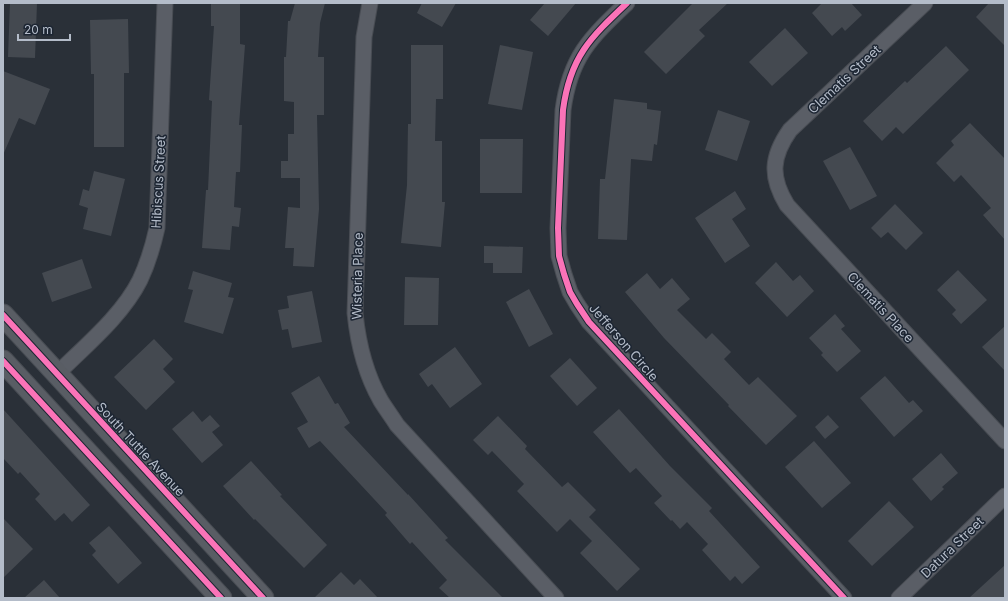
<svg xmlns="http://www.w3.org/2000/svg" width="1008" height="601" viewBox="0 0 1008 601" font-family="Inter,sans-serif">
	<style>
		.building { fill: #444950 }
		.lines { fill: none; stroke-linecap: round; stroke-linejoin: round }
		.street-casing { stroke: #484c53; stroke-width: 17 }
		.secondary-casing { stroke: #484c53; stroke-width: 23 }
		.street { stroke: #5a5e66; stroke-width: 15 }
		.secondary { stroke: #595d64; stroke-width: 21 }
		.cycleway-casing { stroke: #1d2633; stroke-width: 8 }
		.cycleway { stroke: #fb73b8; stroke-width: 6 }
		.labels { text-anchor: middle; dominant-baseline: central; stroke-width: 3; stroke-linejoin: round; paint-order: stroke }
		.street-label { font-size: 13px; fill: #b4bcc9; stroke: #1d2633 }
	</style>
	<rect width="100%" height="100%" fill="#2a3038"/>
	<g class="building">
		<path d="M10,3H37L35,58L8,57Z"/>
		<path d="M211,3H240V44L245,45L239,125H242L240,172H236L234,207L241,208L239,227L232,226L230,250L202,248L206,190H208L212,101L209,100L214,26H211Z"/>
		<path d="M295,3H325L320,23L318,57H324V115H317L319,209L314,267L293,266L294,248H285L288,207L300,208V178H281V161H288V134H294V102L284,101V57H286L288,21H290Z"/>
		<path d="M422,3H456L442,27L417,13Z"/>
		<path d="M545,3H576L548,36L530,20Z"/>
		<path d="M693,3H728L699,30L705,36L666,74L644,52Z"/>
		<path d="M822,3H851L862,15L845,31L842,27L832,36L812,13Z"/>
		<path d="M989,3H1005V46L976,17Z"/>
		<path d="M128,19L129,73H124V147H94V74H91L90,20Z"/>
		<path d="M785,28L808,53L772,86L749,62Z"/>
		<path d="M411,45H443V99H436L435,141H442V202H445L441,247L401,243L407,185L408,124H411Z"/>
		<path d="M500,45L533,52L522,110L488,104Z"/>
		<path d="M946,46L969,70L903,134L896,127L882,141L863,121L905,81L907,83Z"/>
		<path d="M3,71L50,89L35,125L19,118L3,155Z"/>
		<path d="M614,99L647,103V109L661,111L657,145L654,144L652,161L631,159L627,240L598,239L600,179H605Z"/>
		<path d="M718,110L750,121L737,161L705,150Z"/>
		<path d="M970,123L1005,159V240L983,215L991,208L961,175L954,182L936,163L954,145L951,141Z"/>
		<path d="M480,139H523L522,193H480Z"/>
		<path d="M850,147L877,196L850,210L823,161Z"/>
		<path d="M94,171L125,179L111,236L83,229L88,208L79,205L83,189L89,191Z"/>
		<path d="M735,191L746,209L732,219L750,246L725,263L695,218Z"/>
		<path d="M895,204L923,233L906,250L888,232L881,238L871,228Z"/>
		<path d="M484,246L523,247L522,273H493V263H484Z"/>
		<path d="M82,259L92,288L52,302L42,273Z"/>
		<path d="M776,262L793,281L800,275L814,291L787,317L755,283Z"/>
		<path d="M958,270L987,300L961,324L952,314L956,310L937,290Z"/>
		<path d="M193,271L232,283L228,297L234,298L223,334L184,322L193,290L188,289Z"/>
		<path d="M647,273L660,289L672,278L690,299L677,310L706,339L712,333L731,352L724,359L749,385L758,377L797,416L766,445L728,406L729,405L664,338L625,292Z"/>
		<path d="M405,277L439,278L438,325H404Z"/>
		<path d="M529,289L553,334L529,347L506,302Z"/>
		<path d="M312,291L322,342L292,348L288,329L282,330L278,310L289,308L287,296Z"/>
		<path d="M835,314L845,326L841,329L861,351L837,372L821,355L823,353L809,338Z"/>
		<path d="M1005,326V371L982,347Z"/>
		<path d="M154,339L173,359L163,369L175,382L146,410L114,377Z"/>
		<path d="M455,347L482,384L450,408L432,384L428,387L419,374Z"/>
		<path d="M570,358L597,388L577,406L550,376Z"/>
		<path d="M319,376L335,404L338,403L350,423L344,427L408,495V494L448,538L445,540L503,598H450L439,588L447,580L412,542L410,544L385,515L387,513L320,441L309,448L297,428L308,422L291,393Z"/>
		<path d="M885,376L909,403L913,400L923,411L894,437L860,398Z"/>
		<path d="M3,409L90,505L72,522L64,513L55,521L35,499L40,494L20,472L18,474L3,458Z"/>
		<path d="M619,409L670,466L712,508L709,511L760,567L742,584L735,576L730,581L702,550L708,544L687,522L680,529L672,520L671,521L654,503L662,496L636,468L630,473L593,432Z"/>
		<path d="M193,411L202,422L210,415L220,426L212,432L223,445L202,463L172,429Z"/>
		<path d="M828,415L839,427L825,439L815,427Z"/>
		<path d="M498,416L527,446L525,449L562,487L568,482L596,510L589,517L640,569L617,591L580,553L592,541L570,519L557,532L517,491L524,484L492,451L488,455L473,440Z"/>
		<path d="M814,441L851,483L822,508L785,467Z"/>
		<path d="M941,453L958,473L942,487L944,489L931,501L912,479Z"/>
		<path d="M251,461L282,495L280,496L327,545L304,568L255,519L254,520L223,486Z"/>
		<path d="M889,501L914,527L872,566L848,541Z"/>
		<path d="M3,518L33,549L3,578Z"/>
		<path d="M109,526L142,563L118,584L92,555L96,551L89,543Z"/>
		<path d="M1005,565V598H969Z"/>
		<path d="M341,572L354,585L360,579L378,598H314Z"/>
		<path d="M44,580L60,598H24Z"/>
	</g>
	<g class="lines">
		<g class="street-casing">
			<g id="street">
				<path d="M370,3L364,37L355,313C358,343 366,375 381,401C386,409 392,417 397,425L556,598"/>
				<path d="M627,3C590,38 570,57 563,110L558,228L559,256L564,274L570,292L577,304L589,322L844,598"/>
				<path d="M925,3L790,130C771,157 770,177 787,205L1005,441"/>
				<path d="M57,374C85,346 122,316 140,280C148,263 153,246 157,228L165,3"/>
				<path d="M899,598L1005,496"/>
			</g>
		</g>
		<g class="secondary-casing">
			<g id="secondary">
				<path d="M3,315L263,598"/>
				<path d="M3,361L221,598"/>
			</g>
		</g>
		<use href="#street" class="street"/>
		<use href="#secondary" class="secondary"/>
		<g class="cycleway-casing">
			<g id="cycleway">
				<path d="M627,3C590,38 570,57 563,110L558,228L559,256L564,274L570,292L577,304L589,322L844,598"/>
				<path d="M3,315L263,598"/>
				<path d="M3,361L221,598"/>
			</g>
		</g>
		<use href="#cycleway" class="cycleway"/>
	</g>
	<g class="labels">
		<g class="street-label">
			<text transform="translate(844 79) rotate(-43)">Clematis Street</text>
			<text transform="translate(158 182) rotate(-87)">Hibiscus Street</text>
			<text transform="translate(357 276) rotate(-89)">Wisteria Place</text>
			<text transform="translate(881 307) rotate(47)">Clematis Place</text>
			<text transform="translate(624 342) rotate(49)">Jefferson Circle</text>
			<text transform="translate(141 449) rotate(47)">South Tuttle Avenue</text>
			<text transform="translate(952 547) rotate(-44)">Datura Street</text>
		</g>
	</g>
	<rect width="1008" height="601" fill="none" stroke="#b4bcc9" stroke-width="8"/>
	<path d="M18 34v6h52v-6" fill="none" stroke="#b4bcc9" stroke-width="2"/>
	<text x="24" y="34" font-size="12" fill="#b4bcc9" stroke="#1d2633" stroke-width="3" paint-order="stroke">20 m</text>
</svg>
